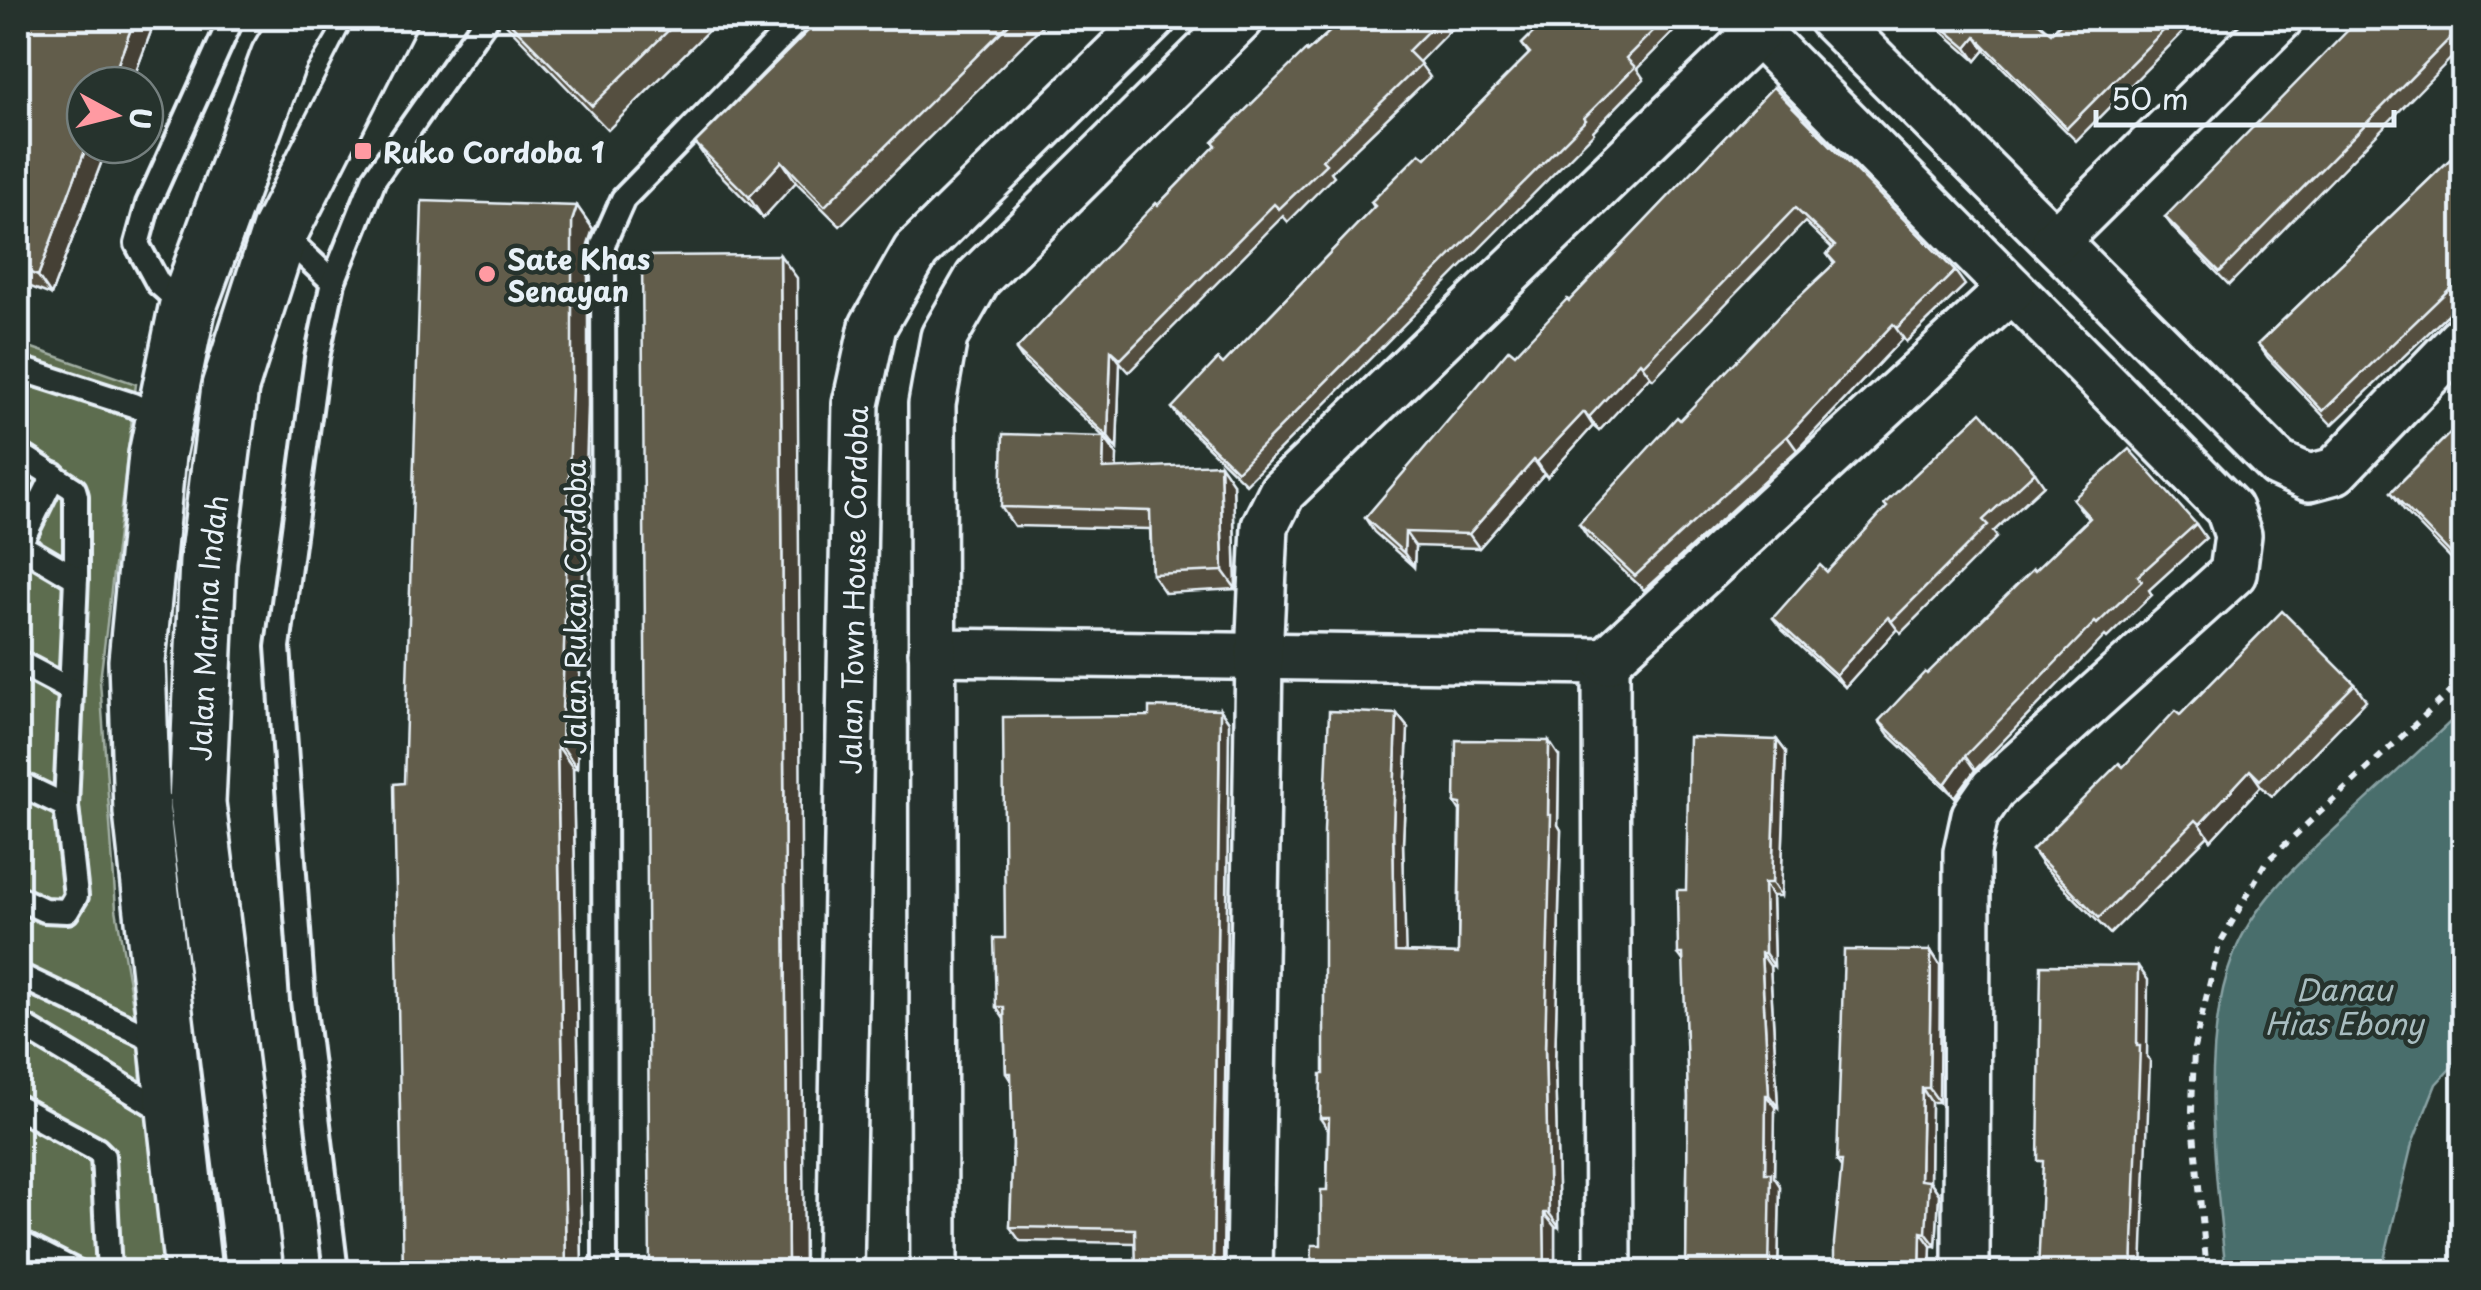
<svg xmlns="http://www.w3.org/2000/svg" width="2481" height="1290" viewBox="0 0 2481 1290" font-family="'Playpen Sans',sans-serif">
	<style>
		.green { fill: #5d6d4f; stroke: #a2afa4; stroke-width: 2.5 }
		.water { fill: #496e6c; stroke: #89a2a4; stroke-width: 2.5 }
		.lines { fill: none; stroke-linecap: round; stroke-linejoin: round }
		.service-casing { stroke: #e8f1f8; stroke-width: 30 }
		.minor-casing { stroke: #e8f1f8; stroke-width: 52 }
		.secondary-casing { stroke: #e8f1f8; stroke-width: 62 }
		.path { stroke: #e8f1f8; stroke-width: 6; stroke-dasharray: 8 8; stroke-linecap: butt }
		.service { stroke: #26332d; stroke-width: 22 }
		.minor { stroke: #26332d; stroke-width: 45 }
		.secondary { stroke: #26332d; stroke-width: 55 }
		.wall { fill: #545040; stroke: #e8f1f8; stroke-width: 2.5 }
		.shaded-wall { fill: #454134; stroke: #e8f1f8; stroke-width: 2.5 }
		.building { fill: #625d4b; stroke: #e8f1f8; stroke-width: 2.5 }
		.poi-dot { fill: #ff9aa2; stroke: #26332d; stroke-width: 4 }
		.labels { text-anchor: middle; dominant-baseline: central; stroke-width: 9; stroke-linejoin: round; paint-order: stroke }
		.poi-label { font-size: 28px; font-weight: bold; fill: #e8f1f8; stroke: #26332d; text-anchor: start }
		.street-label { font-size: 28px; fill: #e8f1f8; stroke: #26332d }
		.water-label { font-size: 30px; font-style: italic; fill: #a8bdc0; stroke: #26332d }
	</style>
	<rect width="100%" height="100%" fill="#26332d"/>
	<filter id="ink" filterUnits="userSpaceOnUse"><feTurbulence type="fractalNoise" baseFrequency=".01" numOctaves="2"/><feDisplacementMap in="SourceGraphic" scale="20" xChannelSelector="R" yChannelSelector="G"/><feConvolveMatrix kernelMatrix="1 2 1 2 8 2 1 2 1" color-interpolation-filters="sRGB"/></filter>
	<g filter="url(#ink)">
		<path class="green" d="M18,343L136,384L100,681L116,909L138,1035L142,1097L177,1261L176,1272H18Z"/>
		<path class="water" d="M2463,710V1055L2436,1084L2412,1144L2381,1272H2226C2216,1177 2198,1044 2234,954C2256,897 2308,855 2351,814C2389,779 2426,745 2463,710Z"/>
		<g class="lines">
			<g class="service-casing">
				<g id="service">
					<path d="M282,234L333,282"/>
					<path d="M185,307L158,283L137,244L148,204L232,18"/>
					<path d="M18,368L133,405L162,418"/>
					<path d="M18,453L74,489L76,496V578L66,806L76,896L67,911L44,910L18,898"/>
					<path d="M18,544L76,578"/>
					<path d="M18,548L54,475"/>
					<path d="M18,662L71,690"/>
					<path d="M18,783L66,806"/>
					<path d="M18,975L168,1046"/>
					<path d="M18,1023L173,1116"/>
					<path d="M18,1107L97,1150L103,1156L109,1272"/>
					<path d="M18,1242L77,1272"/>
					<path d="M336,1272L303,1001L278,647L317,358L333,282L374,179L487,18"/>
					<path d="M605,1272L603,244L623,199L800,18"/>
				</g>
			</g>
			<g class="minor-casing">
				<g id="minor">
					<path d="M1743,18L2229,509L2238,535L2233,573L1993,789L1975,815L1967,852L1966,1272"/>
					<path d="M1831,18L2278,464L2309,478L2335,471L2464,337"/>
					<path d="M2055,241L2280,18"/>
					<path d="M932,652L1606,661L1608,1272"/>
					<path d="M1606,661L2011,289"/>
					<path id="s1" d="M840,1272L856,404L873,326L916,251L1153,18"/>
					<path d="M934,1272L932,404L944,337L978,278L1241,18"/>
					<path d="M1249,1272L1259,656L1265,526L1282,492L1758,32"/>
				</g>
			</g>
			<g class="secondary-casing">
				<g id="secondary">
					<path d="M193,1272L142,812L137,661L157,455L187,309L279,57L302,18"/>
					<path id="s2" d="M255,1272L197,803L208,561L230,387L280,231L388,18"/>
				</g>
			</g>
			<path class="path" d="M2207,1272L2192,1111L2194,1048L2219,945L2265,863L2464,679"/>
			<use href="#service" class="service"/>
			<use href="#minor" class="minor"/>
			<use href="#secondary" class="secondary"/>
		</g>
		<g class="wall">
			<path d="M18,18H156L131,85H85V145H108L51,295L18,282Z"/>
			<path d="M500,18H721L608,130Z"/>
			<path d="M821,18H1050L840,226L796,182L763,218L709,163L695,143Z"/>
			<path d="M1345,18H1462L1419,62L1430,77L1331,172L1334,176L1288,222L1283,216L1129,372L1120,362L1117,449L1104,437L1117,455L1116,469L1233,483L1236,589L1165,593L1152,574L1150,529L1014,526L1001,507L1104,437L1024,362L1016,350L1307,52Z"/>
			<path d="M1548,18H1685L1686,19L1637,69L1644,79L1593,131L1594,133L1246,484L1181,421L1172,408L1223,364L1374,207L1371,202L1426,158L1529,54L1522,44Z"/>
			<path d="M1927,18H2033L2051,33L2066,18H2197L2076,141L1985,50L1976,61Z"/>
			<path d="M2464,18V45L2229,285L2174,229L2165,217Z"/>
			<path d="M1773,87L1955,271L1965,285L1906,342L1903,338L1797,450L1644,590L1588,538L1579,524L1834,264L1827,254L1832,248L1805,222L1653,379L1650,376L1599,431L1593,426L1547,477L1544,474L1479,548L1415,546L1414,567L1374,532L1365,518L1515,354L1569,301Z"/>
			<path d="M2464,146V299L2332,425L2268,358L2258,344Z"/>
			<path d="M577,206L593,229L588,244V406L577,768H573L582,1272H403L404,783Z"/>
			<path d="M2464,419V572L2404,510L2391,492Z"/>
			<path d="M2035,472L2044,485L1993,532L1997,537L1901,633L1897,629L1845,687L1782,630L1773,618L1827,572Z"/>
			<path d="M2073,499L2196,524L2206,538L2149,590L2152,595L2107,638L2105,636L1975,770L1955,797L1889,735L1879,721L2088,519Z"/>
			<path d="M2355,684L2366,700L2272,796L2261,786L2211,840L2208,836L2110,934L2043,866L2032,850L2180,715Z"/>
			<path d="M1220,709L1229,722L1223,1272L1135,1243L1020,1241L1010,1227L1013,1145L1011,1081L1006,1073L1004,1019L996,1007L1005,938L1149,716Z"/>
			<path d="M1397,714L1408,728L1403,843L1405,952L1458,954L1460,811L1455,803L1559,756L1558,825L1561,830L1555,1064L1559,1227H1555V1272H1311L1321,1245L1327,1190L1328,1130L1320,1118Z"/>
			<path d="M1777,740L1786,752L1781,896H1772L1774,966H1770L1778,1107H1775L1774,1177L1780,1186L1778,1272H1686L1688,1097L1684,962L1678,954L1686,890Z"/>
			<path d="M1931,951L1940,965L1939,1102H1931L1930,1181L1939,1194L1936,1246H1931L1930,1272H1834L1842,1168L1837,1161Z"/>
		</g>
		<g class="shaded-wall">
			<path d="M135,18H156L131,85H110Z"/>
			<path d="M1976,37L1985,50L1976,61L1967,48Z"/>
			<path d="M87,145H108L51,295L38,276Z"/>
			<path d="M782,161L796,182L763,218L749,197Z"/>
			<path d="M577,206L593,229L588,244V406L577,768L561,745L572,221Z"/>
			<path d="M780,255L797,278L804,1272H788Z"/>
			<path d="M1893,324L1903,338L1797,450L1787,436Z"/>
			<path d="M1111,350L1120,362L1117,449L1108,437Z"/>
			<path d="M1640,362L1650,376L1599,431L1589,417Z"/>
			<path d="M1584,412L1593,426L1547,477L1537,462Z"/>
			<path d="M1104,437L1117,455L1116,488L1103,469Z"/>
			<path d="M1534,460L1544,474L1479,548L1469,534Z"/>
			<path d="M1220,464L1233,483L1236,589L1223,571Z"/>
			<path d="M1405,532L1415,546L1414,567L1404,553Z"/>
			<path d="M1888,617L1897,629L1845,687L1836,675Z"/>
			<path d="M1220,709L1229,722L1223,1272H1219L1213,1258Z"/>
			<path d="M1397,714L1408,728L1403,843L1406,967L1395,952L1393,829Z"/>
			<path d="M1777,740L1786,752L1781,896L1772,883Z"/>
			<path d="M1549,741L1559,756L1558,825L1561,830L1555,1064L1559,1227L1549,1213L1545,1050Z"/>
			<path d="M557,745L573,768L582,1272H566Z"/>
			<path d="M1965,756L1975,770L1955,797L1945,784Z"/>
			<path d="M2250,770L2261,786L2211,840L2200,824Z"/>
			<path d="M1764,883L1772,896L1774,966L1765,953Z"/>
			<path d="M1931,951L1940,965L1939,1102L1929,1088Z"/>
			<path d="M1761,953L1770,966L1778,1107L1769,1095Z"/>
			<path d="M2138,966L2148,980L2147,1057L2150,1060L2142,1272H2132Z"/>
			<path d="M1922,1088L1931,1102L1930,1181L1939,1194L1936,1246L1926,1233L1920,1180Z"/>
			<path d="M1766,1095L1775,1107L1774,1177L1780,1186L1778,1272H1769L1765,1173Z"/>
			<path d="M1544,1213L1555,1227V1272H1545Z"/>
			<path d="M1921,1232L1931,1246L1930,1272H1920Z"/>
		</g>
		<g class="building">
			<path d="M18,18H135L110,85H85V145H87L38,276L18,268Z"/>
			<path d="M505,18H681L592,106Z"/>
			<path d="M821,18H1015L825,206L782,161L749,197L695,143Z"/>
			<path d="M1345,18H1441L1408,51L1421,64L1322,160L1326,164L1279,209L1274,204L1121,359L1111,350L1108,437L1016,350L1156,203L1158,205L1216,145L1213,142L1306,50L1307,52Z"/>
			<path d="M1548,18H1666L1626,58L1635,67L1584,118L1586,120L1237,471L1172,408L1218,359L1223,364L1375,206L1371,202L1420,153L1426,158L1530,53L1522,44Z"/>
			<path d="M1932,18H2033L2051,33L2066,18H2176L2067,128L1976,37L1967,48Z"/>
			<path d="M2360,18H2464V24L2220,272L2165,217Z"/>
			<path d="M1773,87L1955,271L1897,328L1893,324L1787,436L1635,576L1579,524L1677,417L1680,420L1782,313L1835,263L1827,254L1835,246L1795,208L1643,365L1640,362L1589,417L1584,412L1537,462L1534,460L1469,534L1405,532L1404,553L1365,518L1509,349L1515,354L1567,299L1569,301Z"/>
			<path d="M2464,146V275L2323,411L2258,344Z"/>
			<path d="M422,201L577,206L572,221V383L561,745H557L566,1272H403L394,784L404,783Z"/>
			<path d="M780,255L788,1272H650L642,256Z"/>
			<path d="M1981,412L2035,472L1983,520L1988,525L1892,621L1888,617L1836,675L1773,618L1820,565L1827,572L1887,507L1884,504Z"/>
			<path d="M2464,419V567L2391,492Z"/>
			<path d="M1003,434L1104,437L1103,469L1220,464L1223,571L1152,574L1150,511L1001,507Z"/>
			<path d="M2129,449L2196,524L2138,576L2142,581L2097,624L2095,622L1965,756L1945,784L1879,721L1925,672L1927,674L2033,569L2035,571L2090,518L2073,499Z"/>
			<path d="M2282,611L2355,684L2260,780L2250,770L2200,824L2196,820L2099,918L2032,850L2119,763L2123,767L2175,711L2180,715Z"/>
			<path d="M1149,707L1220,709L1213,1258L1219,1272H1136L1135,1229L1010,1227L1013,1145L1011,1073H1006L1004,1007H996L994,938H1005L1003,717L1149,716Z"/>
			<path d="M1329,711L1397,714L1393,829L1395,952L1458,954L1461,804L1455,803L1456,740L1549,741L1548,815H1551L1545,1050L1549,1213H1544L1545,1272H1311L1312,1245H1321V1190H1327L1329,1118H1320L1321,1074H1324V831Z"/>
			<path d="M1689,737L1777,740L1772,883H1764L1765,953H1761L1769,1095H1766L1765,1173H1771L1769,1272H1686L1688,1097L1683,954H1678L1677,890H1686Z"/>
			<path d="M1844,950L1931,951L1929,1088H1922L1920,1180L1929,1181L1926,1233L1921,1232L1920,1272H1834V1243L1842,1161H1837Z"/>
			<path d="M2041,965L2138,966L2137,1046H2140L2132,1272H2038L2043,1161H2038Z"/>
		</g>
	</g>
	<g class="poi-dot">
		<rect x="353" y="141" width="20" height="20" rx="5"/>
		<circle cx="487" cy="274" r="10"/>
	</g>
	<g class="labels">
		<g class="poi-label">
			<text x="383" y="151">Ruko Cordoba 1</text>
			<text x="507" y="258">Sate Khas<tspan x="507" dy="32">Senayan</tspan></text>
		</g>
		<g class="street-label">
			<text stroke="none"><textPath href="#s1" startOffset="682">Jalan Town House Cordoba</textPath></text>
			<text transform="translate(574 607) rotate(-90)">Jalan Rukan Cordoba</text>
			<text stroke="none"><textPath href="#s2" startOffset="648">Jalan Marina Indah</textPath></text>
		</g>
		<g class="water-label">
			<text x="2344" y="988">Danau<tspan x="2344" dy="34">Hias Ebony</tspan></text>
		</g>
	</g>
	<rect width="2481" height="1290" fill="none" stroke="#26332d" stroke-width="60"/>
	<rect x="30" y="30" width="2421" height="1230" fill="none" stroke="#e8f1f8" stroke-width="4" filter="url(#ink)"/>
	<g transform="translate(115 115) rotate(97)"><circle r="48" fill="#26332d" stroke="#747f7e" stroke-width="2.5"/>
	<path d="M0-8L18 38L0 25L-18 38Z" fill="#ff9aa2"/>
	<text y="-15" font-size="28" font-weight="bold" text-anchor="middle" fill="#e8f1f8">U</text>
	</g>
	<path d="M2096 110v15h298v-15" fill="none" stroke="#e8f1f8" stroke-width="5"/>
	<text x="2111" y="110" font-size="30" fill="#e8f1f8" stroke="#26332d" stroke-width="8" paint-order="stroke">50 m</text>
</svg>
